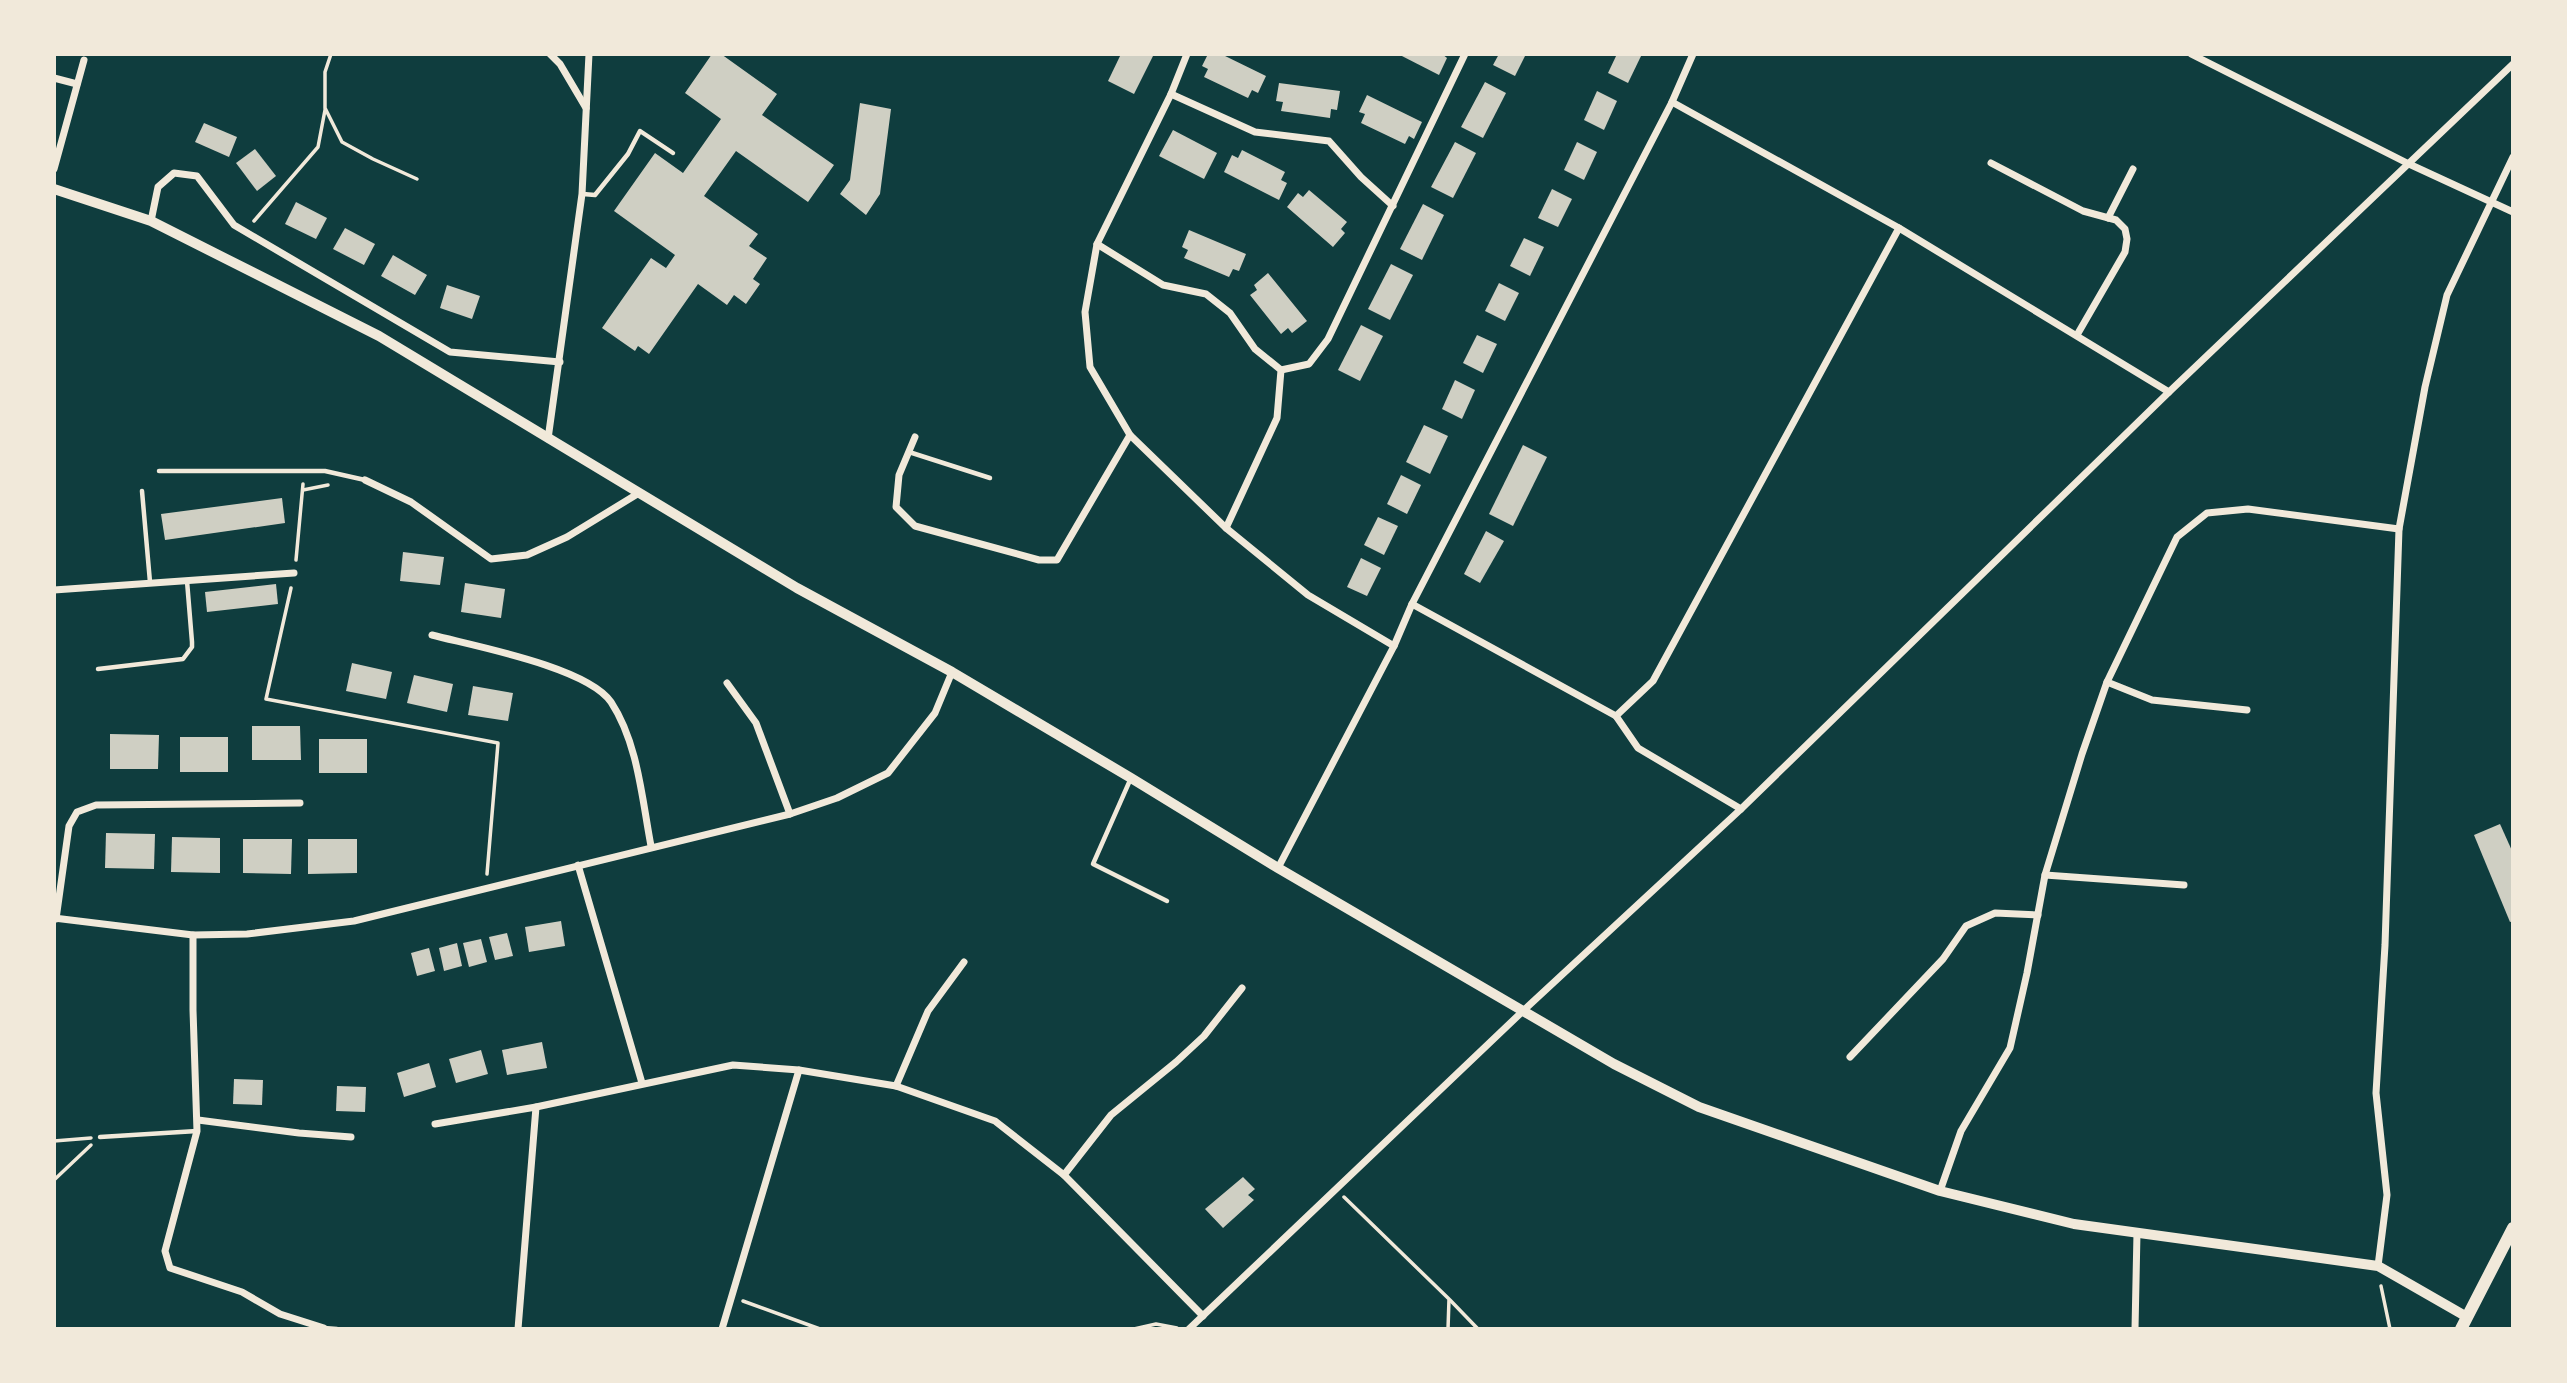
<svg xmlns="http://www.w3.org/2000/svg" width="2567" height="1383" viewBox="0 0 2567 1383" font-family="Inter,sans-serif">
	<style>
		.building { fill: #cfcfc3 }
		.lines { fill: none; stroke-linecap: round; stroke-linejoin: round }
		.path { stroke: #f1e9da; stroke-width: 3.5 }
		.service { stroke: #f1e9da; stroke-width: 4.5 }
		.minor { stroke: #f1e9da; stroke-width: 7 }
		.tertiary { stroke: #f1e9da; stroke-width: 10 }
		.secondary { stroke: #f1e9da; stroke-width: 12 }
	</style>
	<rect width="100%" height="100%" fill="#0f3d3e"/>
	<g class="building">
		<path d="M712,54H721L777,94L762,115L834,165L808,202L736,151L704,196L758,234L749,246L767,258L753,279L760,284L746,304L734,295L727,305L698,284L649,354L638,346L635,351L602,328L651,258L666,268L675,255L614,211L655,153L683,173L721,119L685,93Z"/>
		<path d="M1121,54H1154L1134,94L1108,81Z"/>
		<path d="M1208,54H1221L1266,76L1258,93L1252,90L1248,98L1204,77L1208,69L1202,66Z"/>
		<path d="M1398,54H1442L1447,58L1439,75Z"/>
		<path d="M1499,54H1526L1515,76L1493,65Z"/>
		<path d="M1617,54H1642L1628,83L1608,73Z"/>
		<path d="M1485,82L1506,93L1483,138L1461,127Z"/>
		<path d="M1279,83L1340,91L1337,110L1331,109L1330,118L1281,111L1283,102L1276,101Z"/>
		<path d="M1597,91L1617,101L1604,130L1584,120Z"/>
		<path d="M1367,95L1422,122L1414,139L1409,136L1405,144L1361,123L1365,114L1359,112Z"/>
		<path d="M860,103L891,109L880,194L866,215L840,194L850,180Z"/>
		<path d="M204,123L237,137L229,157L195,142Z"/>
		<path d="M1173,130L1217,153L1204,179L1159,156Z"/>
		<path d="M1455,142L1476,153L1453,198L1431,187Z"/>
		<path d="M1577,142L1597,152L1584,180L1564,170Z"/>
		<path d="M255,149L276,176L257,191L236,163Z"/>
		<path d="M1242,150L1285,172L1281,180L1287,183L1279,200L1224,172L1232,155L1238,158Z"/>
		<path d="M1552,189L1572,199L1558,227L1538,218Z"/>
		<path d="M1309,190L1347,222L1341,229L1345,233L1333,247L1287,207L1298,193L1303,197Z"/>
		<path d="M296,202L327,218L316,239L285,224Z"/>
		<path d="M1423,204L1444,215L1422,260L1400,249Z"/>
		<path d="M345,228L375,244L364,265L333,249Z"/>
		<path d="M1189,230L1246,254L1239,271L1233,269L1229,277L1184,258L1188,250L1182,247Z"/>
		<path d="M1524,238L1544,247L1530,276L1510,266Z"/>
		<path d="M393,255L427,275L415,295L381,276Z"/>
		<path d="M1391,264L1413,275L1390,320L1368,309Z"/>
		<path d="M1268,273L1307,321L1292,333L1288,328L1281,334L1250,295L1257,290L1254,285Z"/>
		<path d="M1499,283L1519,293L1505,321L1485,311Z"/>
		<path d="M447,285L480,296L472,319L440,308Z"/>
		<path d="M1361,325L1383,336L1360,381L1338,370Z"/>
		<path d="M1477,335L1497,344L1483,373L1463,363Z"/>
		<path d="M1455,380L1475,390L1462,419L1442,409Z"/>
		<path d="M1424,425L1448,436L1430,474L1406,462Z"/>
		<path d="M1523,445L1547,457L1513,526L1489,514Z"/>
		<path d="M1401,475L1421,485L1407,514L1387,504Z"/>
		<path d="M282,498L285,523L165,540L161,514Z"/>
		<path d="M1378,517L1398,526L1384,555L1364,545Z"/>
		<path d="M1486,531L1504,541L1480,583L1464,574Z"/>
		<path d="M403,552L444,557L440,585L400,581Z"/>
		<path d="M1361,558L1381,568L1367,596L1347,587Z"/>
		<path d="M465,583L505,589L501,618L461,612Z"/>
		<path d="M276,584L278,604L207,612L205,592Z"/>
		<path d="M352,663L392,672L386,699L346,691Z"/>
		<path d="M414,675L453,684L447,712L407,703Z"/>
		<path d="M473,686L513,693L508,721L468,715Z"/>
		<path d="M252,726H300L301,760H252Z"/>
		<path d="M110,734L159,735L158,769H110Z"/>
		<rect x="180" y="737" width="48" height="35"/>
		<rect x="319" y="739" width="48" height="34"/>
		<path d="M2500,824L2513,853V921L2510,922L2474,835Z"/>
		<path d="M106,833L155,834L154,869L105,868Z"/>
		<path d="M172,837L220,838V873L171,872Z"/>
		<path d="M243,839H292L291,874L243,873Z"/>
		<path d="M308,839H357V873L308,874Z"/>
		<path d="M561,921L565,946L529,952L525,927Z"/>
		<path d="M507,933L513,956L495,960L489,937Z"/>
		<path d="M481,939L487,962L469,967L463,943Z"/>
		<path d="M457,943L462,966L444,971L439,948Z"/>
		<path d="M429,948L435,971L417,976L411,953Z"/>
		<path d="M542,1042L547,1068L507,1075L502,1050Z"/>
		<path d="M481,1050L488,1074L456,1083L449,1059Z"/>
		<path d="M429,1063L436,1087L404,1097L397,1073Z"/>
		<path d="M234,1079L263,1080L262,1105L233,1104Z"/>
		<path d="M337,1086L366,1087L365,1112L336,1111Z"/>
		<path d="M1243,1177L1255,1189L1248,1195L1254,1200L1223,1228L1205,1209Z"/>
	</g>
	<g class="lines">
		<g class="path">
			<path d="M331,54L325,72V108L342,142L373,159L417,179"/>
			<path d="M254,221L318,147L325,110"/>
			<path d="M303,490L328,485"/>
			<path d="M296,560L303,484"/>
			<path d="M291,588L266,699L498,743L487,874"/>
			<path d="M54,1141L91,1138"/>
			<path d="M54,1180L91,1145"/>
			<path d="M1344,1197L1449,1299L1448,1329"/>
			<path d="M2381,1286L2390,1329"/>
			<path d="M1450,1300L1478,1329"/>
			<path d="M743,1301L820,1329"/>
			<path d="M1134,1329L1156,1324L1177,1328"/>
		</g>
		<g class="service">
			<path d="M583,194L595,195L628,154L640,131L673,153"/>
			<path d="M909,452L990,478"/>
			<path d="M159,471H325L365,480"/>
			<path d="M142,491L150,582"/>
			<path d="M98,669L183,659L192,647V642L187,581"/>
			<path d="M1131,778L1093,864L1167,901"/>
			<path d="M100,1137L197,1131"/>
			<path d="M324,1328L337,1329"/>
		</g>
		<g class="minor">
			<path d="M550,54L560,64L586,108"/>
			<path d="M1187,54L1171,94L1097,244L1085,312L1090,367L1130,435L1226,528L1308,595L1394,646"/>
			<path d="M2191,54L2409,164L2513,212"/>
			<path d="M54,78L77,84"/>
			<path d="M1171,94L1255,132L1329,141L1361,177L1393,206"/>
			<path d="M1672,102L1899,228L2169,392"/>
			<path d="M1991,163L2083,211L2116,220L2125,229L2127,239L2125,252L2077,335"/>
			<path d="M54,169L84,60"/>
			<path d="M2108,218L2133,169"/>
			<path d="M151,221L158,187L174,173L197,176L234,225L450,352L560,362"/>
			<path d="M1097,244L1163,285L1206,294L1230,313L1255,349L1281,370L1277,418L1226,528"/>
			<path d="M1281,370L1309,364L1328,339L1465,54"/>
			<path d="M915,437L899,475L896,507L915,526L1039,560H1057L1130,435"/>
			<path d="M548,439L582,194L589,54"/>
			<path d="M365,480L411,502L491,559L527,555L567,537L639,493"/>
			<path d="M54,590L294,573"/>
			<path d="M1412,604L1616,716L1638,748L1741,809"/>
			<path d="M432,635C474,646 587,667 611,702C638,743 642,799 651,846"/>
			<path d="M727,683L756,723L790,814"/>
			<path d="M2247,710L2152,700L2107,682L2177,537L2207,513L2248,509L2399,529"/>
			<path d="M1616,716L1653,681L1899,228"/>
			<path d="M578,865L642,1083"/>
			<path d="M1278,868L1394,646L1412,604L1672,102L1693,54"/>
			<path d="M2045,875L2184,885"/>
			<path d="M54,918L193,935L247,934L354,921L790,814L837,798L888,773L935,713L952,672"/>
			<path d="M56,919L69,826L77,812L96,805L300,803"/>
			<path d="M193,935V1010L197,1131L165,1251L170,1268L242,1292L280,1314L324,1328"/>
			<path d="M1850,1057L1943,959L1966,926L1995,913L2038,915"/>
			<path d="M896,1086L928,1011L964,962"/>
			<path d="M198,1120L299,1133L351,1137"/>
			<path d="M435,1124L536,1107L733,1065L799,1070L896,1086L995,1121L1064,1175L1203,1316"/>
			<path d="M1064,1175L1111,1115L1176,1062L1204,1036L1242,988"/>
			<path d="M1940,1191L1961,1131L2010,1048L2027,973L2045,875L2082,754L2107,682"/>
			<path d="M2378,1266L2387,1195L2376,1093L2385,945L2399,529L2425,387L2447,295L2513,157"/>
			<path d="M518,1329L536,1107"/>
			<path d="M722,1329L799,1070"/>
			<path d="M1189,1329L1524,1010L1741,809L2169,392L2513,64"/>
			<path d="M2135,1329L2137,1233"/>
		</g>
		<path class="tertiary" d="M54,189L151,221L379,336L797,588L952,672L1131,778L1278,868L1614,1064L1699,1107L1940,1191L2074,1224L2378,1266L2467,1317"/>
		<path class="secondary" d="M2461,1329L2513,1228"/>
	</g>
	<rect width="2567" height="1383" fill="none" stroke="#f1e9da" stroke-width="112"/>
</svg>
